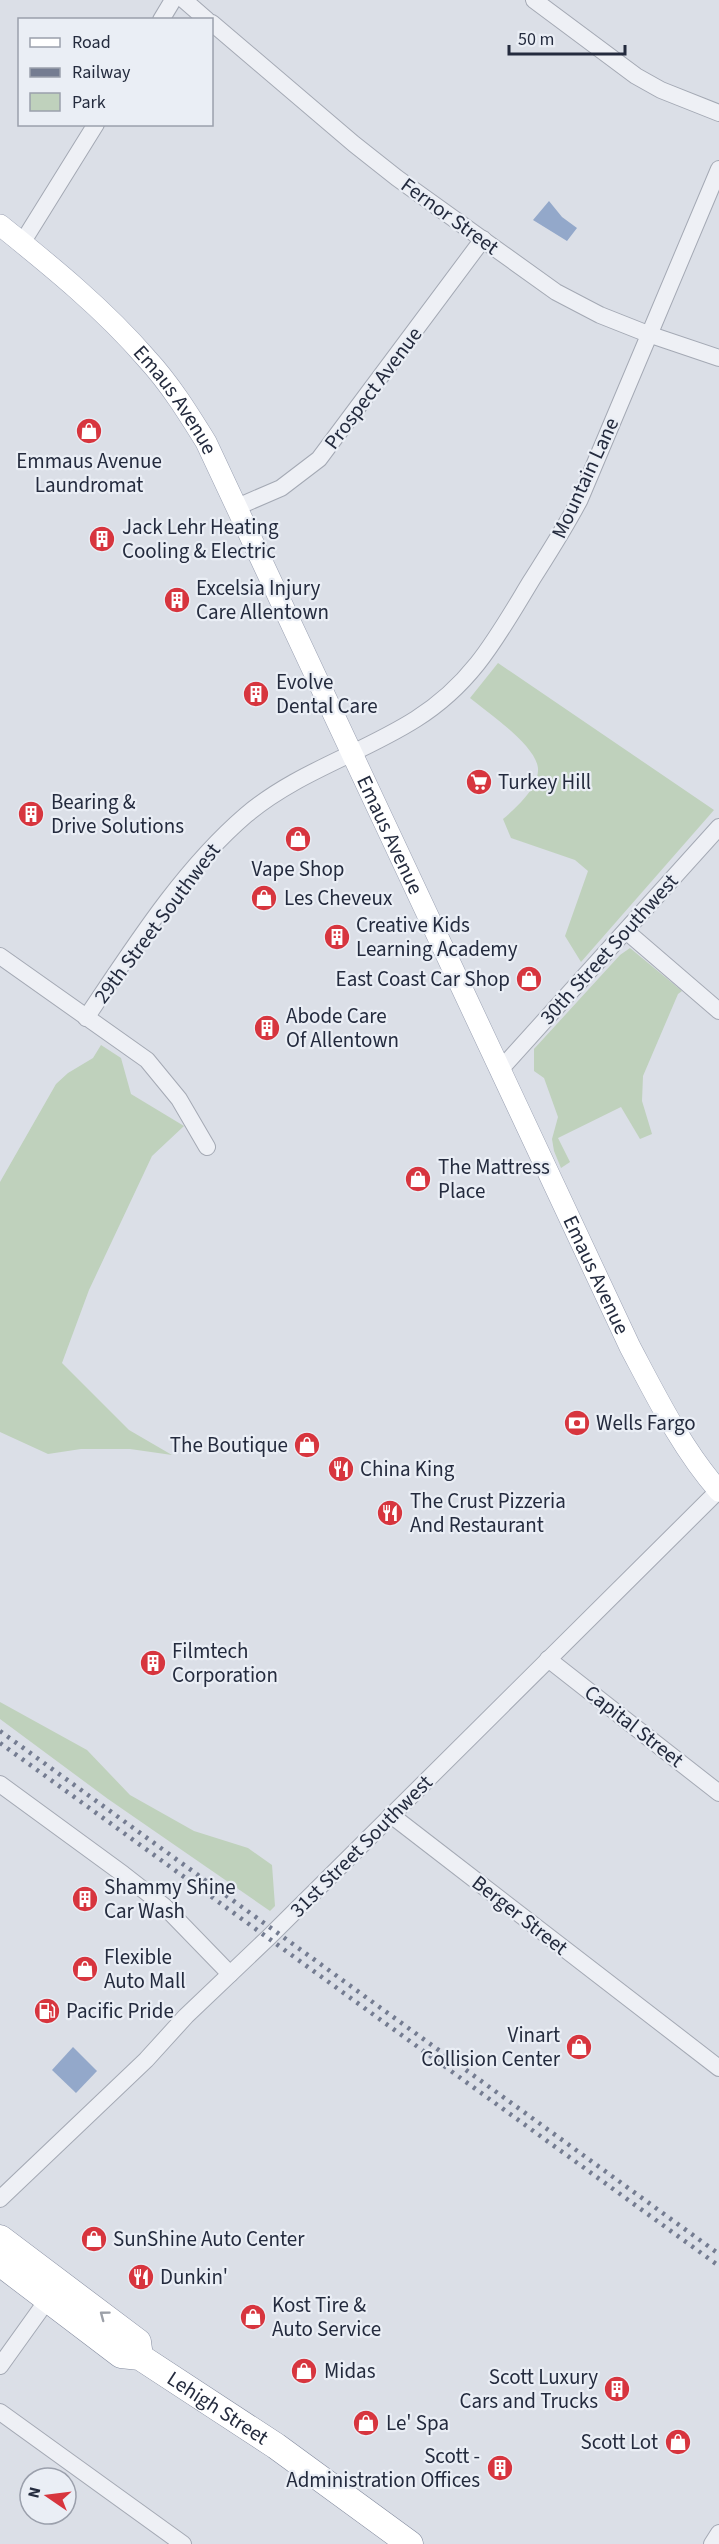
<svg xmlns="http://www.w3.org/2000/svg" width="719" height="2544" viewBox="0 0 719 2544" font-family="'Source Sans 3',sans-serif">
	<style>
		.green { fill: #bfd1bc }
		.water { fill: #93a8ca }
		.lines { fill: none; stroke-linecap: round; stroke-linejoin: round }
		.minor-casing { stroke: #a4a9b4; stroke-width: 18 }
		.major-casing { stroke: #9aa1b3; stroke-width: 22 }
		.highway-casing { stroke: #828a9e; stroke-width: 27 }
		.minor { stroke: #eef0f5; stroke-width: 16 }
		.major { stroke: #fff; stroke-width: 21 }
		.highway { stroke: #fff; stroke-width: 26 }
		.rail { stroke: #747c91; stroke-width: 4.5; stroke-dasharray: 3 6; stroke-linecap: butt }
		.oneway { stroke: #9ca0a8 }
		.labels { text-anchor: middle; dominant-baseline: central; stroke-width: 4.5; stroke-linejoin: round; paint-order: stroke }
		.street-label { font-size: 21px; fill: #242b3e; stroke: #eaeef5 }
		.poi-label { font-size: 21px; fill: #242b3e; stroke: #eaeef5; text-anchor: start }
	</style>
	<rect width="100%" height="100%" fill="#dbdfe7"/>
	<g class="green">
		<path d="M498,663L714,810L581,962L565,936L588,871L575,860L511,838L503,819C516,808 537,789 538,771C540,748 487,712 470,698Z"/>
		<path d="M630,948L682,991L678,994L643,1076L642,1101L652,1134L640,1139L621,1107L558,1138L570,1162L561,1168L554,1151L552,1139L558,1117L544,1078L534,1071V1049L620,955Z"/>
		<path d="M101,1045L121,1058L131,1094L184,1126L152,1156L89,1290L62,1363L129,1430L172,1455L130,1449H81L48,1454L0,1432V1182L56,1084L68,1073L93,1058Z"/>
		<path d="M0,1702L87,1750L130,1795L194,1831L248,1848L272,1865L275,1906L270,1911L108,1799L0,1719Z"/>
	</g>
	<g class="water">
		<path d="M549,201L562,217L577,228L567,241L533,220Z"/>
		<path d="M73,2047L97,2071L76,2093L52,2070Z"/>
	</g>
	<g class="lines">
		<g class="minor-casing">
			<g id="minor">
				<path d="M184,0L207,20"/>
				<path d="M534,0L636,76L661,90L719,113"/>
				<path d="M161,20L173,0"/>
				<path d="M212,23L354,144L397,178L556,292L600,315L648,334L719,358"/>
				<path d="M22,243L96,124"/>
				<path d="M237,507L281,488L319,459L483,239"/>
				<path d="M626,931L719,1011"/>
				<path d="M0,956L147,1060L179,1099L207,1147"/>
				<path d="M86,1018C133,948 182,870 246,815C297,772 361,754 416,719C473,683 497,637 531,581C548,554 565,528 580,499L719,169"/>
				<path d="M499,1071L719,827"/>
				<path d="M548,1659L719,1793"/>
				<path d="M0,1784L123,1874L164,1906L230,1974"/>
				<path d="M391,1815L719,2068"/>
				<path d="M0,2199L146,2060L186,2016L269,1937L719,1490"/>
				<path d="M0,2366L48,2299"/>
				<path d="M0,2412L183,2544"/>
				<path d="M712,2544L719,2533"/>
			</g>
		</g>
		<g class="major-casing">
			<g id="major">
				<path id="s1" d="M0,225C51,266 104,309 147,359C170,384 188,413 206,442L630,1347C656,1396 682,1449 719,1491"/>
			</g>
		</g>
		<g class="highway-casing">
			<g id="highway">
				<path d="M0,2238L138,2342L140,2357"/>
				<path id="s2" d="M0,2263L121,2355L140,2357L276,2446L410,2544"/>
			</g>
		</g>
		<use href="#minor" class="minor"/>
		<use href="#major" class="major"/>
		<use href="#highway" class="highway"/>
		<g class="rail">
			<path d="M0,1731L719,2254"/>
			<path d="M0,1743L719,2266"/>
		</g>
	</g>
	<defs><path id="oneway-chevron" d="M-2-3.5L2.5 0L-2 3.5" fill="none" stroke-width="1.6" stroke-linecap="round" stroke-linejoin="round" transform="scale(1.5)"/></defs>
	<use class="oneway" href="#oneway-chevron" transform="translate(104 2315) rotate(-143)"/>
	<defs>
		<g id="shop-disc" transform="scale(1.35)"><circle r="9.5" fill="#d7353e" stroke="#eaeef5"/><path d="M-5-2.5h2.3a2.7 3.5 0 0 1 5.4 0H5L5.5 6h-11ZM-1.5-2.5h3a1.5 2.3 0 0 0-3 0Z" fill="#fff"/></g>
		<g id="building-disc" transform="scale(1.35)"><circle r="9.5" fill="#d7353e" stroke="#eaeef5"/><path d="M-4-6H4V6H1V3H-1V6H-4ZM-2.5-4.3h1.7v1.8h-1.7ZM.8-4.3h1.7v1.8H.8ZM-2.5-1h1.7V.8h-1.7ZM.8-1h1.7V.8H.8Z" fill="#fff"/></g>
		<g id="supermarket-disc" transform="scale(1.35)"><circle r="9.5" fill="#d7353e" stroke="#eaeef5"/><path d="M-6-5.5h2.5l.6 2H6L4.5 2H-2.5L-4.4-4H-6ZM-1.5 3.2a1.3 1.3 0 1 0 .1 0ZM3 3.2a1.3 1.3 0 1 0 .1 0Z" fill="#fff"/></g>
		<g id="bank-disc" transform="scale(1.35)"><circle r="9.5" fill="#d7353e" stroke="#eaeef5"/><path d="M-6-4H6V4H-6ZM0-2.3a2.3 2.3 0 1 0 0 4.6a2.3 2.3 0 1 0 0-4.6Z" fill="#fff"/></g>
		<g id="restaurant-disc" transform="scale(1.35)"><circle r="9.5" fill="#d7353e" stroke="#eaeef5"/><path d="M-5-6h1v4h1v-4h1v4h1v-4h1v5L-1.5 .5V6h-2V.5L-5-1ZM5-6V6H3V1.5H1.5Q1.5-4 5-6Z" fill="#fff"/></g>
		<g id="fuel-disc" transform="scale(1.35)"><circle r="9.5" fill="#d7353e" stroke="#eaeef5"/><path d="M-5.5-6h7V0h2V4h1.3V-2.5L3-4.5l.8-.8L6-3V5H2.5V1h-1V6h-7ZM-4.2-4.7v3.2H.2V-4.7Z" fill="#fff"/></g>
	</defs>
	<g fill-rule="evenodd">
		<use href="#shop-disc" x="89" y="431"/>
		<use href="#building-disc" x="102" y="539"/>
		<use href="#building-disc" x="177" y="600"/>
		<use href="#building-disc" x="256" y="694"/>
		<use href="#supermarket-disc" x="479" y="782"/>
		<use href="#building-disc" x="31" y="814"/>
		<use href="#shop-disc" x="298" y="839"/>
		<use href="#shop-disc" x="264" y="898"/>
		<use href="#building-disc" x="337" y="937"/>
		<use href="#shop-disc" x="529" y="979"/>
		<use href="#building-disc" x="267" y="1028"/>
		<use href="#shop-disc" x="418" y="1179"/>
		<use href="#bank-disc" x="577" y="1423"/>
		<use href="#shop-disc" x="307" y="1445"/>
		<use href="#restaurant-disc" x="341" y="1469"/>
		<use href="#restaurant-disc" x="390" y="1513"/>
		<use href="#building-disc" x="153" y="1663"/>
		<use href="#building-disc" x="85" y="1899"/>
		<use href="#shop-disc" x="85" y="1969"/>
		<use href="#fuel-disc" x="47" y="2011"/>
		<use href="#shop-disc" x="579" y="2047"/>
		<use href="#shop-disc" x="94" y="2239"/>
		<use href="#restaurant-disc" x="141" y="2277"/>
		<use href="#shop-disc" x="253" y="2317"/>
		<use href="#shop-disc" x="304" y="2371"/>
		<use href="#building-disc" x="617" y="2389"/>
		<use href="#shop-disc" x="366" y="2423"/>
		<use href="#shop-disc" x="678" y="2442"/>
		<use href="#building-disc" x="500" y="2468"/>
	</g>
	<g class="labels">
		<g class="street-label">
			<text transform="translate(450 216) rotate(36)">Fernor Street</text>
			<text transform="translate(373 388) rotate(-53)">Prospect Avenue</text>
			<text stroke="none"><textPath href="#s1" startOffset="249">Emaus Avenue</textPath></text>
			<text transform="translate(585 478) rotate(-65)">Mountain Lane</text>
			<text stroke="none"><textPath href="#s1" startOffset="735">Emaus Avenue</textPath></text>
			<text transform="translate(157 923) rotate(-53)">29th Street Southwest</text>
			<text transform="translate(609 949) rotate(-48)">30th Street Southwest</text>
			<text stroke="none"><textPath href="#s1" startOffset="1221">Emaus Avenue</textPath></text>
			<text transform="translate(634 1726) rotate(38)">Capital Street</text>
			<text transform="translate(361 1846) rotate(-45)">31st Street Southwest</text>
			<text transform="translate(520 1915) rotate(38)">Berger Street</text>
			<text stroke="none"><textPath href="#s2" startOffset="264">Lehigh Street</textPath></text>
		</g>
		<g class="poi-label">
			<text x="89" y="461" text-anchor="middle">Emmaus Avenue<tspan x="89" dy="24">Laundromat</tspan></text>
			<text x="122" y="527">Jack Lehr Heating<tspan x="122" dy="24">Cooling &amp; Electric</tspan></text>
			<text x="196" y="588">Excelsia Injury<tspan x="196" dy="24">Care Allentown</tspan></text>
			<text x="276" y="682">Evolve<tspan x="276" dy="24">Dental Care</tspan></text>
			<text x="498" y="782">Turkey Hill</text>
			<text x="51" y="802">Bearing &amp;<tspan x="51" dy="24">Drive Solutions</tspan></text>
			<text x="298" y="869" text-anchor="middle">Vape Shop</text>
			<text x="284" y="898">Les Cheveux</text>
			<text x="356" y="925">Creative Kids<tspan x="356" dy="24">Learning Academy</tspan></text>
			<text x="510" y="979" text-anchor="end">East Coast Car Shop</text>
			<text x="286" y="1016">Abode Care<tspan x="286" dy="24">Of Allentown</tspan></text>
			<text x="438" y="1167">The Mattress<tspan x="438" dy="24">Place</tspan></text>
			<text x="596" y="1423">Wells Fargo</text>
			<text x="288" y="1445" text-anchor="end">The Boutique</text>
			<text x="360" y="1469">China King</text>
			<text x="410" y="1501">The Crust Pizzeria<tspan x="410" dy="24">And Restaurant</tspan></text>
			<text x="172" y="1651">Filmtech<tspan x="172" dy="24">Corporation</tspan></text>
			<text x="104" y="1887">Shammy Shine<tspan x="104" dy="24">Car Wash</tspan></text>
			<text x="104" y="1957">Flexible<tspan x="104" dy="24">Auto Mall</tspan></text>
			<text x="66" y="2011">Pacific Pride</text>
			<text x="560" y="2035" text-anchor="end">Vinart<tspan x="560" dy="24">Collision Center</tspan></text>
			<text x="113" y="2239">SunShine Auto Center</text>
			<text x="160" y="2277">Dunkin'</text>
			<text x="272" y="2305">Kost Tire &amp;<tspan x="272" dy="24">Auto Service</tspan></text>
			<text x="324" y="2371">Midas</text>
			<text x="598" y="2377" text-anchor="end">Scott Luxury<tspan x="598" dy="24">Cars and Trucks</tspan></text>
			<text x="386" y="2423">Le' Spa</text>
			<text x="658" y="2442" text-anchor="end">Scott Lot</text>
			<text x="480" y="2456" text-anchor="end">Scott -<tspan x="480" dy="24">Administration Offices</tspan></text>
		</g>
	</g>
	<rect x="18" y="18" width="195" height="108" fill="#eaeef5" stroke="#9ba0ac" stroke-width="1.5"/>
	<rect x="30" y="38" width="30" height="9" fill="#ffffff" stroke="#9ba0ac" stroke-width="1.5"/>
	<text x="72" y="48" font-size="18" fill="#242b3e">Road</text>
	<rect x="30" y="68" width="30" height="9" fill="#747c91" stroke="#9ba0ac" stroke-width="1.5"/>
	<text x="72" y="78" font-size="18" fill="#242b3e">Railway</text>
	<rect x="30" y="93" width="30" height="18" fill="#bfd1bc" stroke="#9ba0ac" stroke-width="1.5"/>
	<text x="72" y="108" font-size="18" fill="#242b3e">Park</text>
	<g transform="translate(48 2496) rotate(284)"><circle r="28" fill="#eaeef5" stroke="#9ba0ac" stroke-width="1.5"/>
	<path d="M0-4.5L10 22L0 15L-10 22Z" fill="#d7353e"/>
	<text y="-9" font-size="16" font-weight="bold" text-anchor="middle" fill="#242b3e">N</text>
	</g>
	<path d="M509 45v9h116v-9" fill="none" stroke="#242b3e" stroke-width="3"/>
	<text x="518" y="45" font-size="18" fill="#242b3e" stroke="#eaeef5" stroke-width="4.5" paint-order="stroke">50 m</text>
</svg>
